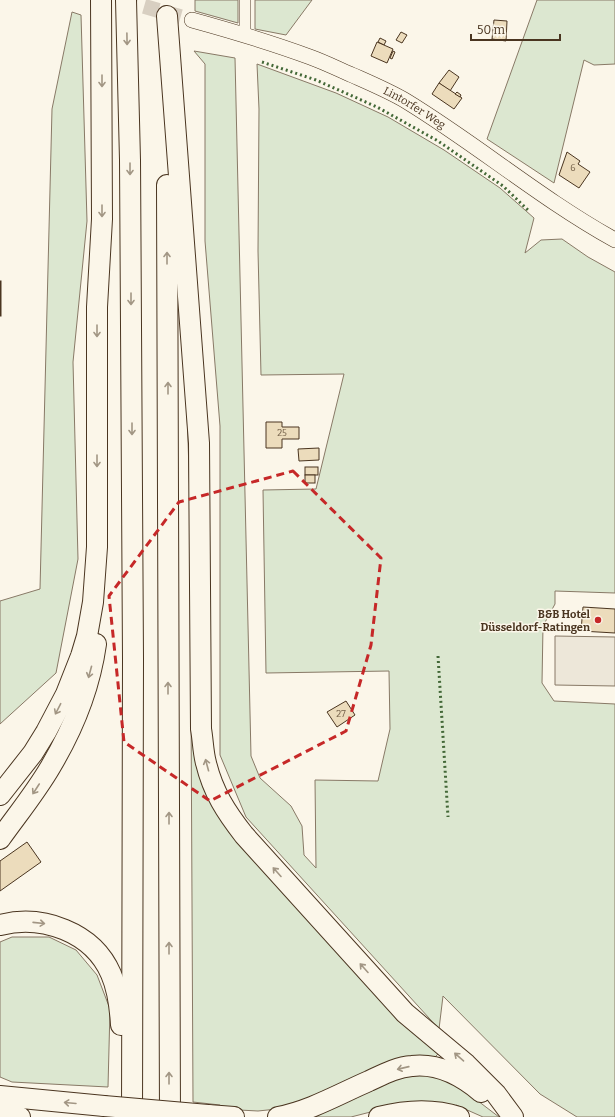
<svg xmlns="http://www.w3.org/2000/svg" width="615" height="1117" viewBox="0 0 615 1117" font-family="Bitter,serif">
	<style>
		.green { fill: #dce7d0; stroke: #887966 }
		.parking { fill: #ede7d9; stroke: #887966 }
		.building { fill: #ecdcbc; stroke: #4a3520 }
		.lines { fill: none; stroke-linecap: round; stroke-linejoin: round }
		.secondary-tunnel { stroke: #d8cfc1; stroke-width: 15; stroke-dasharray: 15 8; stroke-linecap: butt }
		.minor-casing { stroke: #4a3520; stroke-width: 12 }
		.secondary-casing { stroke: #4a3520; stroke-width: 16 }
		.motorway-casing { stroke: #4a3520; stroke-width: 22 }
		.minor { stroke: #fbf6e9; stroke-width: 11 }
		.secondary { stroke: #fbf6e9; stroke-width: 15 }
		.motorway { stroke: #fbf6e9; stroke-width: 20 }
		.motorway-bridge-casing { stroke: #4a3520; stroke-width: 22; stroke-linecap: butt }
		.motorway-bridge { stroke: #fbf6e9; stroke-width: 20 }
		.hedge { stroke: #436837; stroke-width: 3; stroke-dasharray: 2 3; stroke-linecap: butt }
		.oneway { stroke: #a29684 }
		.marked { fill: none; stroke: #c62828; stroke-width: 3; stroke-dasharray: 8 5; stroke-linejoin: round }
		.poi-dot { fill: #c62828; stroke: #fbf6e9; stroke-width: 1.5 }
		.labels { text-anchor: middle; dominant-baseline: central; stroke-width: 3; stroke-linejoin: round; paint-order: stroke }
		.number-label { font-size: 9px; fill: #725f47 }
		.street-label { font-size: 11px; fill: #4a3520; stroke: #fbf6e9 }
		.poi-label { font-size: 11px; font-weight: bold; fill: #4a3520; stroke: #fbf6e9; text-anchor: end }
	</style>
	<rect width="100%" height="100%" fill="#fbf6e9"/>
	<g class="green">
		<path d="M195,0H238V23L195,11Z"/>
		<path d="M255,0H312L286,35L255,29Z"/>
		<path d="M537,0H615V64L594,65L584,60L554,183L487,139Z"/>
		<path d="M72,12L81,15L87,221L73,362L78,559L56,673L0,724V601L40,589L52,109Z"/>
		<path d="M194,51L235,58L251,756L260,778L291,806L302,826L304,855L316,868L315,780L378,781L390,729L389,671L266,673L263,490L316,489L344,374L261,375L258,251L259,109L257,64L336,93L388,117L444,150L500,188L534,218L525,253L541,240L562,239L588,257L615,272V593L555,591V604L543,626L542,683L554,701L615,704V1117H577L540,1094L443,996L439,1029L246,817L220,755V426L205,241V64Z"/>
		<path d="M188,338L206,781L438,1054L433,1059L321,1094L277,1109L258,1111L220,1109V1105L193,1102L190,500L187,412Z"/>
		<path d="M12,937H49L76,950L97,975L110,1009L108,1087L12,1082L0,1077V942Z"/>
		<path d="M415,1074L440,1077L461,1088L499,1117H483L456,1105L455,1107H390L351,1117H302L372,1086Z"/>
	</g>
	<path class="parking" d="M555,636L615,637V686L555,685Z"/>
	<g class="building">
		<path d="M494,20L507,21L506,41L492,39Z"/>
		<path d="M401,32L407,35L402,43L396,40Z"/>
		<path d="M380,38L386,41L384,45L378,42Z"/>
		<path d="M377,42L393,49L387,63L371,56Z"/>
		<path d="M393,51L395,52L392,59L390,58Z"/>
		<path d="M449,70L459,77L450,91L439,83Z"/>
		<path d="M439,83L462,98L454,109L432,94Z"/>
		<path d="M457,92L461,95L460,97L455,94Z"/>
		<path d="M567,152L580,161L578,164L590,172L579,188L559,175Z"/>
		<rect x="0" y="281" width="1" height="35"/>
		<path d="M266,422H282V427H299V439H282V448H266Z"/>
		<path d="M319,448V460L299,461L298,449Z"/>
		<rect x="305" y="467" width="13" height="8"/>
		<rect x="305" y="475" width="10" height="8"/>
		<path d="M583,607L615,609V633L581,631Z"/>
		<path d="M346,701L355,715L337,727L327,712Z"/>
		<path d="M27,842L41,862L0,891V861Z"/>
	</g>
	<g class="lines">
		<path class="secondary-tunnel" d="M122,0L192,20"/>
		<g class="minor-casing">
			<path id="minor" d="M245,0V35"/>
		</g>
		<g class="secondary-casing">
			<g id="secondary">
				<path id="s1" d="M192,20C232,31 272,43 310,57C324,62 338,69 352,75C370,83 389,91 406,101C478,145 541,199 615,240"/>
			</g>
		</g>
		<g class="motorway-casing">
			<g id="motorway">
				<path d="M126,0L130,160L133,659L132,1117"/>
				<path d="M167,16L199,443L201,729C203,740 203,752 206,763C213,792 226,812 244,835L405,1013L466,1064L496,1094L513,1117"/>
				<path d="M167,185L170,1117"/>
				<path d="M0,795L33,753L46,732L66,694L81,656L87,636L93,602L97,547V307L102,219L101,0"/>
				<path d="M0,839C17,815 36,792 51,766C73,729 90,687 96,644"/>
				<path d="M0,925C42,914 93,932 111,974C118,990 120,1007 121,1025"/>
				<path d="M0,1096L104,1106"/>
				<path d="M0,1113L20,1117"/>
				<path d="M208,1115L234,1117"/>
				<path d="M278,1117C310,1111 339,1094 369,1081C382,1075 396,1067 412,1066C438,1063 462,1076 481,1092"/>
				<path d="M379,1117C406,1110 432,1108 459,1117"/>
			</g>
		</g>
		<use href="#minor" class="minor"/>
		<use href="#secondary" class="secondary"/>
		<use href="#motorway" class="motorway"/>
		<g class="motorway-bridge-casing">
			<path id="motorway-bridge" d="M104,1106L208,1115"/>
		</g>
		<use href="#motorway-bridge" class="motorway-bridge"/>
		<g class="hedge">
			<path d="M262,62L316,80L377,107L438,141L503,186L529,211"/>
			<path d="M438,656L448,817"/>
		</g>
	</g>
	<defs><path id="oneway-shaft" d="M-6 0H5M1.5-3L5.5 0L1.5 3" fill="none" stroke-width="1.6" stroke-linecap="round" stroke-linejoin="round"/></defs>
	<g class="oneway">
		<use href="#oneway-shaft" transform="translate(127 39) rotate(89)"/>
		<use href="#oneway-shaft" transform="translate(102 81) rotate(90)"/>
		<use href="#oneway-shaft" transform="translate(130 169) rotate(90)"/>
		<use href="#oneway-shaft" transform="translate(102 211) rotate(90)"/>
		<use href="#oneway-shaft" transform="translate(167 258) rotate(-90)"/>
		<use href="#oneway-shaft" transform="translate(131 299) rotate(90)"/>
		<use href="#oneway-shaft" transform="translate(97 331) rotate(90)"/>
		<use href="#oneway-shaft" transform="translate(168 388) rotate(-90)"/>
		<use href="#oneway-shaft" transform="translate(132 429) rotate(90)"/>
		<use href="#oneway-shaft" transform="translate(97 461) rotate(90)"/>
		<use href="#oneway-shaft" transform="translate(90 672) rotate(105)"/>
		<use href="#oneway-shaft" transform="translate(168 688) rotate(-90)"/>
		<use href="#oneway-shaft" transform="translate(58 709) rotate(117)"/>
		<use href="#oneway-shaft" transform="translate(207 765) rotate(-105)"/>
		<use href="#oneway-shaft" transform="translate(36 789) rotate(123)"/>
		<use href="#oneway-shaft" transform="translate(169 818) rotate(-90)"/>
		<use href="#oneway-shaft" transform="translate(277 872) rotate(-132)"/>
		<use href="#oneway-shaft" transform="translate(39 923) rotate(6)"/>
		<use href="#oneway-shaft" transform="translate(169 948) rotate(-90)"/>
		<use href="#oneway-shaft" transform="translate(364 968) rotate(-132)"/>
		<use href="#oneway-shaft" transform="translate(459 1057) rotate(-139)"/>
		<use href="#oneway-shaft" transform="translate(403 1068) rotate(167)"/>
		<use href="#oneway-shaft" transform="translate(169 1078) rotate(-90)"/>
		<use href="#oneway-shaft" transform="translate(70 1103) rotate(-175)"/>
	</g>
	<path class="marked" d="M293,471L381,558L371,645L346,731L210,801L124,742L109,596L179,502Z"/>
	<circle class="poi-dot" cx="598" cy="620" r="4"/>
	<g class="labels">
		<g class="number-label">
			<text x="573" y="168">6</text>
			<text x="282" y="433">25</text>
			<text x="341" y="714">27</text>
		</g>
		<g class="street-label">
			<text stroke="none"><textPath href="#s1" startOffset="240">Lintorfer Weg</textPath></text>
		</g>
		<g class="poi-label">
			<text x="590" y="614">B&amp;B Hotel<tspan x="590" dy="13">Düsseldorf-Ratingen</tspan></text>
		</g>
	</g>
	<path d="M471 34v6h89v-6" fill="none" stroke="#4a3520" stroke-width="2"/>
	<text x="477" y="34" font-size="12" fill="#4a3520" stroke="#fbf6e9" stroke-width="3" paint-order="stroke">50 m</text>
</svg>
